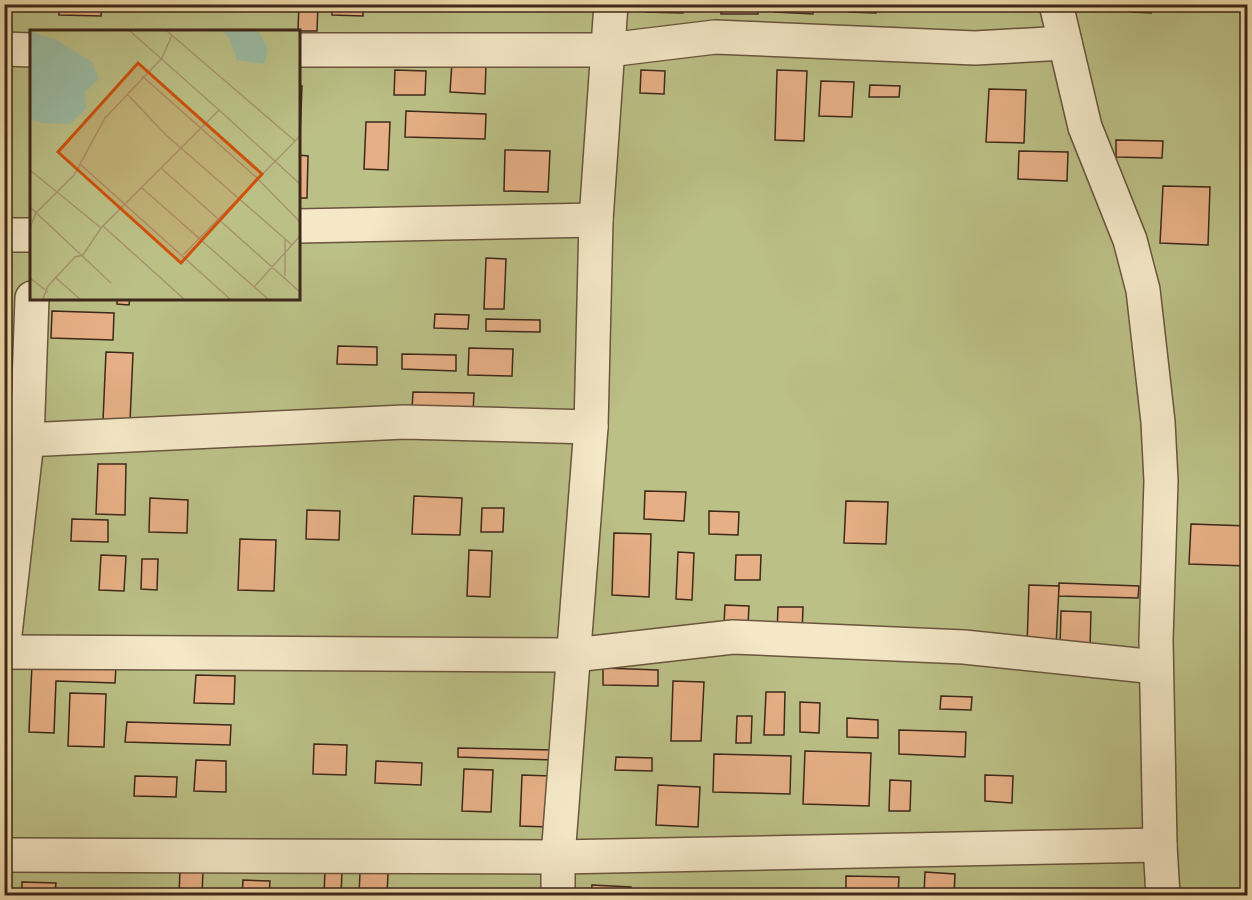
<svg xmlns="http://www.w3.org/2000/svg" width="1252" height="900" viewBox="0 0 1252 900" font-family="'Libre Bodoni',serif">
	<style>
		.green { fill: #bbc086; stroke: #7c7450; stroke-width: 1.5; fill-rule: evenodd }
		.building { fill: #e6af85; stroke: #3e281a; stroke-width: 1.5 }
		.lines { fill: none; stroke-linecap: round; stroke-linejoin: round }
		.minor-casing { stroke: #6a553e; stroke-width: 36 }
		.minor { stroke: #f4e8c7; stroke-width: 33 }
		.inset-road { fill: none; stroke: #a89370; stroke-width: 1.5 }
		.view { fill: #ce520e; fill-opacity: 0.15; stroke: #ce520e; stroke-width: 3 }
		.inset-edge { fill: none; stroke: #3e281a; stroke-width: 3 }
	</style>
	<rect width="100%" height="100%" fill="#eedba9"/>
	<filter id="stains"><feTurbulence type="fractalNoise" baseFrequency=".00333" numOctaves="4"/><feColorMatrix values="0 0 0 0 .2 0 0 0 0 .09 0 0 0 0 .02 0 0 0 .5 -.17"/></filter>
	<radialGradient id="worn" r=".72"><stop offset=".6" stop-color="#630" stop-opacity="0"/><stop offset="1" stop-color="#630" stop-opacity=".3"/></radialGradient>
	<path class="green" d="M5,5H1247V895H5ZM32,32H298V298H32Z"/>
	<g class="building">
		<path d="M59,4H102L101,16L59,15Z"/>
		<path d="M299,4H318L317,31H298Z"/>
		<path d="M332,4H363V16L332,15Z"/>
		<path d="M646,4H683V13L646,12Z"/>
		<path d="M722,4H758V14H721Z"/>
		<path d="M776,4H813V14L775,12Z"/>
		<path d="M849,4H877L876,13L849,12Z"/>
		<path d="M1132,4H1151V13L1132,12Z"/>
		<path d="M452,62L486,63L485,94L450,92Z"/>
		<path d="M395,70L426,71L425,95H394Z"/>
		<path d="M641,70L665,71L664,94L640,93Z"/>
		<path d="M777,70L807,71L804,141L775,140Z"/>
		<path d="M821,81L854,82L852,117L819,116Z"/>
		<path d="M870,85L900,86L899,97H869Z"/>
		<path d="M298,86H302L300,137H298Z"/>
		<path d="M989,89L1026,90L1024,143L986,142Z"/>
		<path d="M406,111L486,114L485,139L405,137Z"/>
		<path d="M366,122H390L388,170L364,169Z"/>
		<path d="M1116,140L1163,141L1162,158L1116,157Z"/>
		<path d="M505,150L550,151L548,192L504,191Z"/>
		<path d="M1019,151L1068,152L1067,181L1018,179Z"/>
		<path d="M298,155L308,156L307,198H298Z"/>
		<path d="M1163,186L1210,187L1208,245L1160,243Z"/>
		<path d="M486,258L506,259L504,309H484Z"/>
		<path d="M117,298H130L129,305L117,304Z"/>
		<path d="M52,311L114,313L113,340L51,338Z"/>
		<path d="M435,314L469,315L468,329L434,328Z"/>
		<path d="M486,319L540,320V332L486,331Z"/>
		<path d="M338,346L377,347V365L337,364Z"/>
		<path d="M469,348L513,349L512,376L468,375Z"/>
		<path d="M106,352L133,353L130,422L103,421Z"/>
		<path d="M402,354L456,355V371L402,369Z"/>
		<path d="M413,392L474,393L473,412L412,410Z"/>
		<path d="M98,464H126L125,515L96,514Z"/>
		<path d="M645,491L686,492L684,521L644,519Z"/>
		<path d="M414,496L462,498L460,535L412,534Z"/>
		<path d="M150,498L188,500L187,533L149,532Z"/>
		<path d="M846,501L888,502L886,544L844,543Z"/>
		<path d="M482,508H504L503,532H481Z"/>
		<path d="M307,510L340,511L339,540L306,539Z"/>
		<path d="M709,511L739,512L738,535L709,534Z"/>
		<path d="M72,519L108,520V542L71,541Z"/>
		<path d="M1191,524L1248,526V566L1189,564Z"/>
		<path d="M614,533L651,534L649,597L612,595Z"/>
		<path d="M240,539L276,540L274,591L238,590Z"/>
		<path d="M469,550L492,551L490,597L467,596Z"/>
		<path d="M678,552L694,553L692,600L676,599Z"/>
		<path d="M101,555L126,556L124,591L99,590Z"/>
		<path d="M736,555H761L760,580H735Z"/>
		<path d="M142,559H158L157,590L141,589Z"/>
		<path d="M1059,583L1139,586L1138,598L1058,596Z"/>
		<path d="M1029,585L1059,586L1056,647L1027,646Z"/>
		<path d="M725,605L749,606L748,625L724,624Z"/>
		<path d="M778,607H803L802,633H777Z"/>
		<path d="M1061,611L1091,612L1090,647H1060Z"/>
		<path d="M32,664L116,666L115,683L56,681L54,733L29,732Z"/>
		<path d="M603,668L658,670V686L603,685Z"/>
		<path d="M196,675L235,676L234,704L194,703Z"/>
		<path d="M673,681L704,682L701,741H671Z"/>
		<path d="M766,692H785L784,735H764Z"/>
		<path d="M70,693L106,694L104,747L68,746Z"/>
		<path d="M941,696L972,697L971,710L940,709Z"/>
		<path d="M800,702L820,703L819,733L800,732Z"/>
		<path d="M737,716H752L751,743H736Z"/>
		<path d="M847,718L878,720V738L847,737Z"/>
		<path d="M127,722L231,725L230,745L125,742Z"/>
		<path d="M899,730L966,732L965,757L899,754Z"/>
		<path d="M314,744L347,745L346,775L313,774Z"/>
		<path d="M458,748L553,750V760L458,757Z"/>
		<path d="M805,751L871,753L869,806L803,804Z"/>
		<path d="M714,754L791,756L790,794L713,792Z"/>
		<path d="M616,757L652,758V771L615,770Z"/>
		<path d="M196,760L226,761V792L194,791Z"/>
		<path d="M376,761L422,763L421,785L375,783Z"/>
		<path d="M464,769L493,770L491,812L462,811Z"/>
		<path d="M522,775L551,776L549,827L520,826Z"/>
		<path d="M985,775L1013,776L1012,803L985,801Z"/>
		<path d="M135,776L177,777L176,797L134,796Z"/>
		<path d="M890,780L911,781L910,811H889Z"/>
		<path d="M658,785L700,787L698,827L656,825Z"/>
		<path d="M180,869L203,870L202,896H179Z"/>
		<path d="M325,870H342L341,896H324Z"/>
		<path d="M360,872L388,873L387,896H359Z"/>
		<path d="M925,872L955,874L954,896H924Z"/>
		<path d="M846,876L899,877L898,896H846Z"/>
		<path d="M243,880L270,881L269,896H242Z"/>
		<path d="M22,882L56,883L55,892L22,891Z"/>
		<path d="M592,885L631,887V896H591Z"/>
		<path d="M1187,889L1227,890V896H1187Z"/>
	</g>
	<g class="lines">
		<g class="minor-casing">
			<g id="minor">
				<path d="M1056,4L1085,127L1130,240L1143,290L1158,422L1161,481L1156,640L1160,845L1163,896"/>
				<path d="M4,49L32,50"/>
				<path d="M298,50H608L715,37L975,48L1065,43"/>
				<path d="M298,226L596,220"/>
				<path d="M4,235H32"/>
				<path d="M4,441L404,422L591,427"/>
				<path d="M4,643L27,441L32,298"/>
				<path d="M4,652L574,655L733,637L964,647L1156,667"/>
				<path d="M4,855L558,857L1160,845"/>
				<path d="M558,896V857L591,427L596,220L611,4"/>
			</g>
		</g>
		<use href="#minor" class="minor"/>
	</g>
	<g transform="translate(30 30)">
		<rect width="270" height="270" fill="#eedba9"/>
		<path d="M0,1H270V269H0Z" fill="#bbc086"/>
		<path d="M0,1L26,10L62,32L69,49L55,62L56,79L40,94L11,93L0,88ZM192,1H228L238,19L234,34L207,30L199,8Z" fill="#9bbca4"/>
		<path class="inset-road" d="M137,1L265,111M112,46L227,148L270,192M97,64L136,105L262,215M189,80L270,154M50,134L200,269M131,138L270,262M0,140L71,198M112,158L238,269M0,177L81,253M73,196L154,269M0,197L6,183L44,145L75,88L132,28L142,5M153,225L270,106M255,246V209M0,248L18,262M26,248L50,269M225,256L270,206M13,269L18,256L45,227L53,225L71,198L189,80L100,1"/>
		<path class="view" d="M108,33L232,144L151,233L28,122Z"/>
		<rect width="270" height="270" class="inset-edge"/>
	</g>
	<rect width="1252" height="900" fill="none" stroke="#eedba9" stroke-width="24"/>
	<rect x="6" y="6" width="1240" height="888" fill="none" stroke="#3e281a" stroke-width="3"/>
	<rect x="12" y="12" width="1228" height="876" fill="none" stroke="#3e281a" stroke-width="1.5"/>
	<rect width="100%" height="100%" filter="url(#stains)"/>
	<rect width="100%" height="100%" fill="url(#worn)"/>
</svg>
